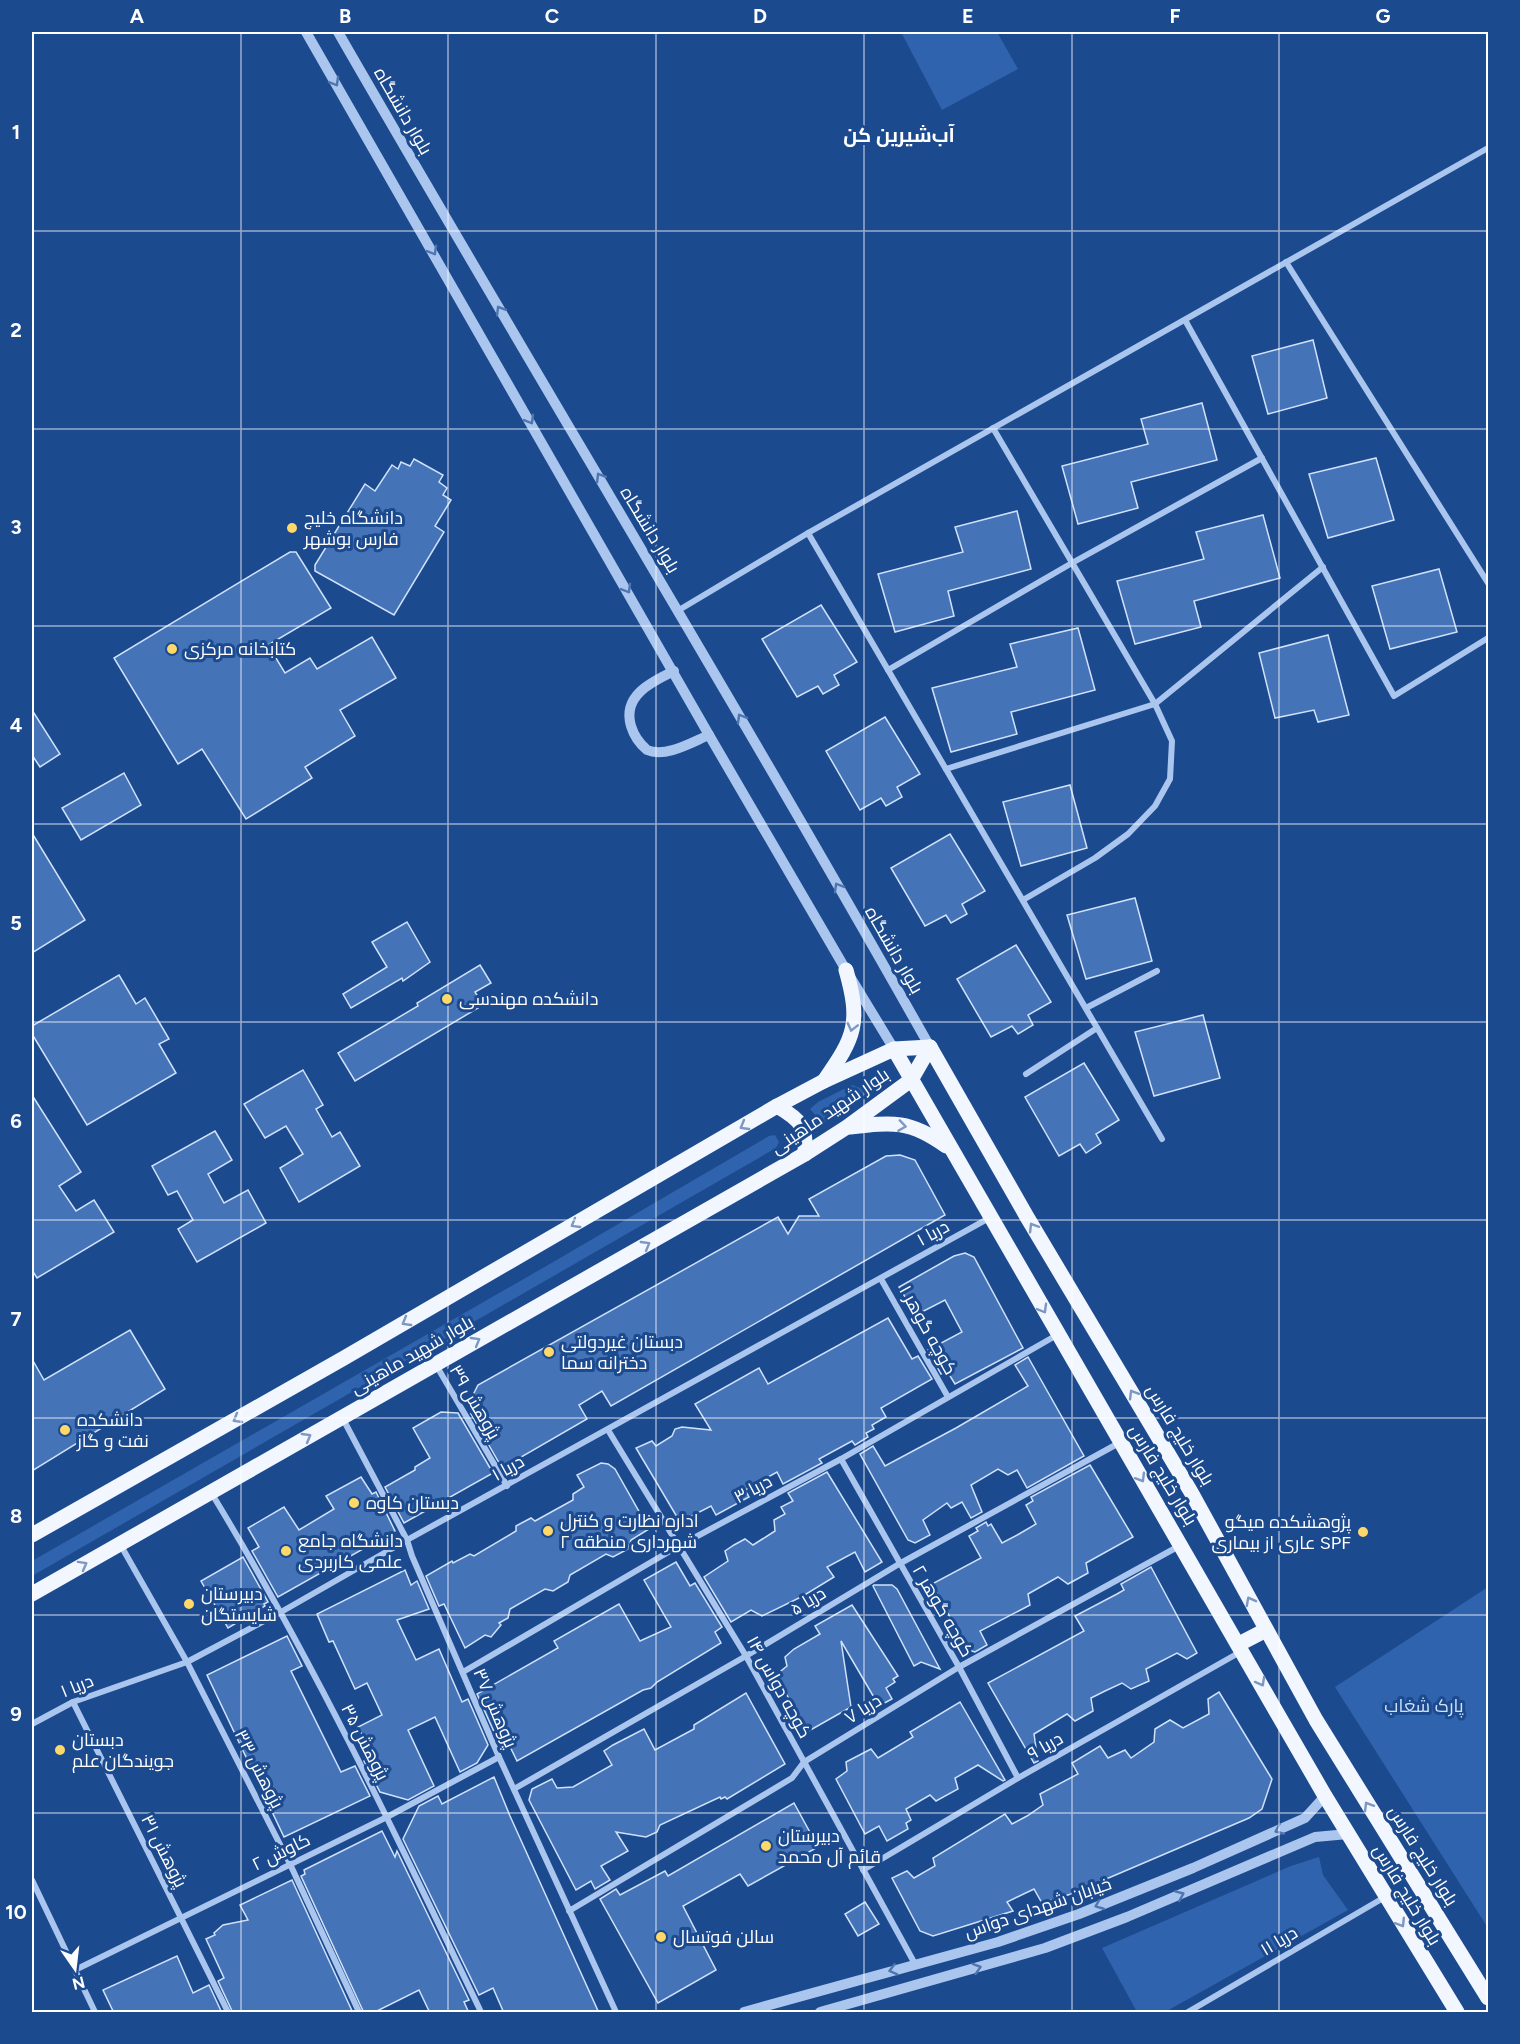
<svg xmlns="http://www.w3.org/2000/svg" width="1520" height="2044" viewBox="0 0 1520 2044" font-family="Figtree,Cairo,sans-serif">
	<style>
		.green { fill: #2f63ad }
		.building { fill: #4473b7; stroke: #d0e1fa; stroke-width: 1.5 }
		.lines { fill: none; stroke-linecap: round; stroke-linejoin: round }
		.minor { stroke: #aac6ee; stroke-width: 6 }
		.tertiary { stroke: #aac6ee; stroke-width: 10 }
		.primary { stroke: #f1f6ff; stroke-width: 15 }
		.oneway { stroke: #4e75b0 }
		.oneway2 { stroke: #7c97c1 }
		.grid { fill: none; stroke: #fff; stroke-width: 1.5; stroke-opacity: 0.55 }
		.poi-dot { fill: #fed868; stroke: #1c4a8f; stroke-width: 2 }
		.labels { text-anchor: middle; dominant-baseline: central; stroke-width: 6; stroke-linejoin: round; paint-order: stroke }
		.street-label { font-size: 18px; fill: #fff; stroke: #1c4a8f }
		.poi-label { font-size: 18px; fill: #fff; stroke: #1c4a8f; text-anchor: start }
		.park-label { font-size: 18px; fill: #d0e1fa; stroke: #1c4a8f }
		.neighbourhood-label { font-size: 20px; font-weight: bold; fill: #fff; stroke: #1c4a8f }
		.neatline { fill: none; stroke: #fff; stroke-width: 2 }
		.grid-label { font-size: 20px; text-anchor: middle; font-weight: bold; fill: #fff }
	</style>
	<rect width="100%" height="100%" fill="#1c4a8f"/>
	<g class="green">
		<path d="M901,32H997L1018,69L942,110Z"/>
		<path d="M852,1085L863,1089V1093C852,1108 836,1119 819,1125L817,1117L810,1109L818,1102Z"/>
		<path d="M775,1135L779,1142L776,1148L32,1576V1561L548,1265L769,1136Z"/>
		<path d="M1488,1587V1928L1335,1687Z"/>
		<path d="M1319,1857L1323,1875L1348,1910L1165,2012H1137L1102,1948L1291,1866Z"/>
	</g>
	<g class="building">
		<path d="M1313,340L1327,398L1268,414L1252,356Z"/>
		<path d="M1202,403L1217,460L1131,482L1138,508L1078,524L1062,466L1148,444L1141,419Z"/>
		<path d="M1376,458L1394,520L1328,538L1309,474Z"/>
		<path d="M414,459L443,475L439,482L447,488L443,495L451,500L435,526L444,532L394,615L315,571V565L365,484L375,491L392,465L398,469L401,462L410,466Z"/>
		<path d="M1017,511L1031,569L948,591L954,616L895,632L878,574L963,552L955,527Z"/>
		<path d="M1263,515L1280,578L1194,601L1201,627L1135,644L1117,581L1204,559L1196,532Z"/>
		<path d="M290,552H296L331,608L268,645L285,673L310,658L317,669L372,637L396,678L340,710L355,736L305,767L312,778L246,819L202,749L178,764L114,658Z"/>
		<path d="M1439,569L1457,632L1390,649L1372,586Z"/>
		<path d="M821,605L857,662L834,675L839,685L823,694L818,686L797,697L762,639Z"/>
		<path d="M1078,628L1095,690L1011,712L1017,734L951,752L932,688L1017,667L1010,644Z"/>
		<path d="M1328,635L1349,715L1318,722L1314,710L1275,718L1259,653Z"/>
		<path d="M32,710L60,754L40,767L32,755Z"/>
		<path d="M885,717L920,774L897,787L902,797L886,806L881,798L860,810L826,751Z"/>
		<path d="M124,773L141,805L81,840L62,808Z"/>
		<path d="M1070,785L1087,848L1021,866L1003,802Z"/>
		<path d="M32,833L85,920L32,953Z"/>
		<path d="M950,834L985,891L962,904L967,914L951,923L946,915L925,926L891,868Z"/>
		<path d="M1135,898L1152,961L1086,979L1067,915Z"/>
		<path d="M407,922L430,962L403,981L402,978L351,1008L343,994L387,967L372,942Z"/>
		<path d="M1016,945L1051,1002L1028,1015L1033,1025L1018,1034L1012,1026L991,1037L957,979Z"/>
		<path d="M480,965L491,983L475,992L483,1005L355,1081L338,1053L418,1006L417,1003Z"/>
		<path d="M119,975L136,1004L145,998L169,1039L159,1044L176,1073L87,1125L32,1034V1026Z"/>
		<path d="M1203,1015L1220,1078L1154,1096L1135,1032Z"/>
		<path d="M1084,1063L1119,1120L1096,1134L1101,1143L1086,1153L1080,1144L1059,1156L1025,1097Z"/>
		<path d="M303,1070L323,1105L316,1109L332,1137L340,1132L360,1166L299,1202L280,1168L303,1154L286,1126L265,1138L244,1104Z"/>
		<path d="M32,1095L81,1172L59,1186L76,1211L94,1200L114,1232L37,1278L32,1270Z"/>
		<path d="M215,1131L232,1160L208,1174L224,1203L248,1190L266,1223L197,1262L178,1229L193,1220L177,1191L168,1195L152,1166Z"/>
		<path d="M900,1155L915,1160L945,1215L611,1406L602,1391L579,1405L587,1419L502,1468L471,1414L482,1415L472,1397L478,1385L778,1217L788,1234L799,1216H819L809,1199L886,1156Z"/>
		<path d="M965,1253L974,1257L1023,1348L955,1384L947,1371L941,1374L928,1350L962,1332L945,1300L916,1315L899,1287L954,1256Z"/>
		<path d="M888,1318L912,1359L918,1356L932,1379L881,1408L886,1417L872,1425L874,1429L866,1433L868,1437L855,1445L852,1441L819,1459L822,1463L783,1484L777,1472L745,1490L749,1497L716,1515L711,1506L680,1522L636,1448L652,1441L656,1446L672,1436L675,1429L682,1427L711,1430L695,1404L759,1368L768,1384Z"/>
		<path d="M130,1330L165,1389L32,1471V1359L44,1380Z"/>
		<path d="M1028,1357L1084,1456L1027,1488L1017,1470L1008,1475L998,1469L971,1485L982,1512L971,1518L962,1502L951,1508L947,1503L923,1520L930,1535L915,1543L908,1540L860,1454L873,1446L885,1466L956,1428L1028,1386L1015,1365Z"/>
		<path d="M441,1412L458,1413L493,1473L404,1523L385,1487L415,1470V1467L430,1458L413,1428Z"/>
		<path d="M601,1463L608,1464L615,1469L649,1529L631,1540L628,1549L613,1557L606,1554L570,1575L568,1582L553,1591L545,1589L510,1609L508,1618L499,1623L501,1625L491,1637L485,1635L465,1648L444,1604L439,1606L426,1576L452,1561L453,1563L470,1554L474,1556L516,1531V1526L531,1518L535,1521L573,1500V1494L584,1487L577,1475Z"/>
		<path d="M1090,1465L1133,1537L1086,1563L1088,1573L1068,1584L1058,1577L1028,1594L1030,1605L980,1631L987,1645L975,1652L968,1650L932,1584L981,1558L969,1536L978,1531L976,1528L986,1522L988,1526L991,1524L1002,1543L1019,1534L1036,1524L1026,1505L1033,1501L1031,1497Z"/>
		<path d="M827,1472L882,1562L865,1572L855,1552L827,1567L834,1577L803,1596L762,1616L751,1610L731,1622L704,1577L728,1561L725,1551L734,1545L745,1539L753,1545L775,1531L774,1520L785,1514L781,1507L793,1501L788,1493Z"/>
		<path d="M361,1477L372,1494L376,1492L395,1531L278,1597L252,1551L259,1547L248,1528L284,1507L299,1530L334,1509L326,1496Z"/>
		<path d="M243,1557L268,1602L264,1604L265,1606L228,1628L201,1581Z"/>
		<path d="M676,1562L690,1586L695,1583L722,1627L715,1632L721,1643L657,1682L651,1688L643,1690L517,1761L500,1726L495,1734L477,1694L558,1648L554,1641L619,1604L640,1641L671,1627L644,1580Z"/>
		<path d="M1151,1567L1197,1653L1187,1659L1177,1653L1146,1669L1149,1681L1131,1689L1122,1683L1105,1691L1091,1698L1093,1711L1075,1721L1067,1714L1034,1734L1038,1761L1034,1763L988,1683L1084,1631L1075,1616L1117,1594L1124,1590L1121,1584Z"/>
		<path d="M405,1570L411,1585L417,1581L429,1609L397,1620L416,1660L439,1649L462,1702L468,1699L488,1745L477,1763L460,1772L435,1717L408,1730L434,1786L408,1800L380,1792L364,1761L373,1757L358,1727L382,1715L367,1683L355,1689L333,1641L329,1642L317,1614Z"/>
		<path d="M874,1585H892L897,1589L940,1669L921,1662L914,1666L873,1586Z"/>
		<path d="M852,1605L898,1676L893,1679L895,1682L886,1688L892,1699L879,1706L841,1641L851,1707L807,1732L776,1675L787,1666L785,1657L794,1649L820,1634L815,1626Z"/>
		<path d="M287,1636L302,1666L291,1671L341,1772L355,1766L370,1796L284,1837L207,1675Z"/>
		<path d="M1219,1692L1272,1779L1262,1809L1249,1818L1071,1894L1042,1903L1034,1889L1007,1902L1013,1911L933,1936L920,1931L892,1878L907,1871L914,1878L935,1866L933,1858L1005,1814L1012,1824L1027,1816L1043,1805L1040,1794L1078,1774L1072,1763L1100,1746L1108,1758L1125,1750L1131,1758L1154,1742L1155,1729L1170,1720L1183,1728L1209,1714L1208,1699Z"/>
		<path d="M746,1693L785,1764L727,1799L725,1797L721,1799L720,1797L660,1825L657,1832L646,1837L616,1832L628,1851L601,1866L610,1880L595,1889L591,1881L576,1890L529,1800L532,1789L552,1779L557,1788L573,1787L612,1765L604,1751L613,1745L644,1729L655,1750L694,1729V1725Z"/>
		<path d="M960,1702L1005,1780L1003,1781L978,1765L955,1778L958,1789L936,1801L930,1795L906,1809L911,1820L906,1823L908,1829L887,1841L879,1826L865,1834L836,1779L847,1771L846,1762L871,1749L878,1758L913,1737L910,1732Z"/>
		<path d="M494,1777L510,1816L599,2013H504L493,1988L479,1995L403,1839L419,1806L438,1796L442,1804Z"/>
		<path d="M794,1803L818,1847L748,1886L740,1874L683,1906L716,1970L658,2003L600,1899L616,1889L620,1895L665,1871L668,1876Z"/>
		<path d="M382,1831L395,1857L397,1851L469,2000L464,2002L469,2013H430L419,1990L373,2013H364L301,1876L305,1874L304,1870Z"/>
		<path d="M292,1880L353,2013H233L218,1981L224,1978L206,1939L215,1935L214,1933L223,1925L248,1920L240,1905Z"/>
		<path d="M865,1902L879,1924L858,1936L845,1914Z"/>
		<path d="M177,1956L193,1993L209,1985L222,2013H114L103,1990Z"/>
	</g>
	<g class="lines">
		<g class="minor">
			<path d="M1286,262L1488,583"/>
			<path d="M1185,320L1394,696L1488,638"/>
			<path d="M993,428L1155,704L1172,741L1170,779L1155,806L1128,834L1095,858L1023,900"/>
			<path d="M808,533L1162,1139"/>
			<path d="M679,610L808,533L1488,148"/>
			<path d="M888,670L1072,563L1262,458"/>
			<path d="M946,769L1155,704L1323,567"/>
			<path d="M1086,1008L1157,971"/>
			<path d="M1026,1074L1097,1028"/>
			<path d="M881,1279L948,1397"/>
			<path d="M436,1365L507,1486"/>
			<path d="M342,1417L407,1540L412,1556L499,1757L616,2012"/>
			<path d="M608,1430L746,1656L915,1964"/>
			<path d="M841,1459L959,1667L1018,1778"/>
			<path d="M212,1494C313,1660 397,1837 481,2012"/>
			<path d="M120,1544L187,1662L290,1864L359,2012"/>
			<path d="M463,1672L677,1547L841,1459L1057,1335"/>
			<path d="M73,1702L228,2012"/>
			<path d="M32,1724L73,1702L187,1662L281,1612L407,1540L989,1218"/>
			<path d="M514,1789L746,1656L899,1564L1119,1443"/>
			<path d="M863,1870L1018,1778L1242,1651"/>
			<path d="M32,1880L95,2012"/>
			<path d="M569,1911L792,1778L804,1762L959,1667L1181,1545"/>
			<path d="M75,1970L387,1817L499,1757"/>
			<path d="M1188,2012L1385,1897"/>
		</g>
		<g class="tertiary">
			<path d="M306,32L709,735L846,970L894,1049"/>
			<path d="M338,32C533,371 738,706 930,1047"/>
			<path d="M674,671C651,682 622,696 631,726C634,736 640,744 647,750C666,758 692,742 709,735"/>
			<path d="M744,2012L998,1942L1079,1914L1193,1868L1305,1818L1325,1796"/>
			<path d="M820,2012L1045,1948L1127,1917L1315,1837L1348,1834"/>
		</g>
		<g class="primary">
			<path d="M930,1047L1027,1217L1191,1492L1316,1720L1488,1998"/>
			<path d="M894,1049L1325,1796L1457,2012"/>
			<path d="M824,1081C855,1037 861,1023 846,970"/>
			<path d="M777,1106C801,1120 807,1127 805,1154"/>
			<path d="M850,1127C893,1122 910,1120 946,1146"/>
			<path d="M32,1535L344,1358L777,1106L824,1081L894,1049L930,1047"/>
			<path d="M32,1594L805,1154L847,1127L911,1080L930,1047"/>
			<path d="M1239,1644L1266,1630"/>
		</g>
	</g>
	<defs><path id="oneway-chevron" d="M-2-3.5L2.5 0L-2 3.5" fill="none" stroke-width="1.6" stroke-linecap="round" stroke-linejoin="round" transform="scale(1.5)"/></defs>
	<g class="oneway">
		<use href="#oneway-chevron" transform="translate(335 82) rotate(60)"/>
		<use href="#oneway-chevron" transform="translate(433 251) rotate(60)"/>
		<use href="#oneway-chevron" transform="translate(500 310) rotate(-121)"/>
		<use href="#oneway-chevron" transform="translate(530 420) rotate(60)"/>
		<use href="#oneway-chevron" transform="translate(600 477) rotate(-121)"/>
		<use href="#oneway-chevron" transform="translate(627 589) rotate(60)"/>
		<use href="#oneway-chevron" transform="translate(741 718) rotate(-120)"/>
		<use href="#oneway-chevron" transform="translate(838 887) rotate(-120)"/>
		<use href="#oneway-chevron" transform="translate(1279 1830) rotate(156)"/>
		<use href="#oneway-chevron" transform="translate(1180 1895) rotate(-23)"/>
		<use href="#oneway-chevron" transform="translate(1099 1905) rotate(158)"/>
		<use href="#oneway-chevron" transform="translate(977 1968) rotate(-17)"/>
		<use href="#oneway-chevron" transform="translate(893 1970) rotate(165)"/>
	</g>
	<g class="oneway2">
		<use href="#oneway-chevron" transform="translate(852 1027) rotate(104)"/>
		<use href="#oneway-chevron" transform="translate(744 1126) rotate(150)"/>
		<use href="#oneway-chevron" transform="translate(902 1126) rotate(8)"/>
		<use href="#oneway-chevron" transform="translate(575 1224) rotate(150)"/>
		<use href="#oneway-chevron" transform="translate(1033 1227) rotate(-121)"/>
		<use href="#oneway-chevron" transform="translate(646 1245) rotate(-30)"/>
		<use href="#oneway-chevron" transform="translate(1043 1309) rotate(60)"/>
		<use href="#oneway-chevron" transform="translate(406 1322) rotate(150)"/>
		<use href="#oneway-chevron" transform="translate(476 1341) rotate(-30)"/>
		<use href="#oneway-chevron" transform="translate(1133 1394) rotate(-121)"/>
		<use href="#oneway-chevron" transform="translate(237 1419) rotate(150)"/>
		<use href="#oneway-chevron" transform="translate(307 1437) rotate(-30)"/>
		<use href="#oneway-chevron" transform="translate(1141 1478) rotate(59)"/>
		<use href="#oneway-chevron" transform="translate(83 1565) rotate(-29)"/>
		<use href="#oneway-chevron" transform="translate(1250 1601) rotate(-118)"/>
		<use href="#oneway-chevron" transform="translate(1261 1682) rotate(61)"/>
		<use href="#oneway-chevron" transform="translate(1368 1806) rotate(-121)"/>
		<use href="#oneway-chevron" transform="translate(1401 1923) rotate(58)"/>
	</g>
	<path class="grid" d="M241,32V2012M448,32V2012M656,32V2012M864,32V2012M1072,32V2012M1279,32V2012M32,231H1488M32,429H1488M32,626H1488M32,824H1488M32,1022H1488M32,1220H1488M32,1418H1488M32,1615H1488M32,1813H1488"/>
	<g class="poi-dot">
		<circle cx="292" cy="528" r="6"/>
		<circle cx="172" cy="649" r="6"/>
		<circle cx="447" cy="999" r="6"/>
		<circle cx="549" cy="1352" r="6"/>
		<circle cx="65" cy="1430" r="6"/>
		<circle cx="354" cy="1503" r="6"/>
		<circle cx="548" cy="1531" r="6"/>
		<circle cx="1363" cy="1532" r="6"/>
		<circle cx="286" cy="1551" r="6"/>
		<circle cx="189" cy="1604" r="6"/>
		<circle cx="60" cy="1750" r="6"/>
		<circle cx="766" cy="1846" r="6"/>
		<circle cx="661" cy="1937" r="6"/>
	</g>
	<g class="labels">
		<g class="street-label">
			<text transform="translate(403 111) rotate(60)">بلوار دانشگاه</text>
			<text transform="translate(650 530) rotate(59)">بلوار دانشگاه</text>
			<text transform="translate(894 950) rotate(60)">بلوار دانشگاه</text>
			<text transform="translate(830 1111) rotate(-34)">بلوار شهید ماهینی</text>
			<text transform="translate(933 1233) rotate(-29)">دریا ۱</text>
			<text transform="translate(928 1330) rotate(61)">کوچه گوهر ۱</text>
			<text transform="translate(412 1355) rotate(-30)">بلوار شهید ماهینی</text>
			<text transform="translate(475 1402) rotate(60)">پژوهش ۳۹</text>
			<text transform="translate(1180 1435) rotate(59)">بلوار خلیج ‌فارس</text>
			<text transform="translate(508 1468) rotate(-29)">دریا ۱</text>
			<text transform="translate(1163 1475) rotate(59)">بلوار خلیج‌ فارس</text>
			<text transform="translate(753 1489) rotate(-28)">دریا ۳</text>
			<text transform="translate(808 1601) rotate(-31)">دریا ۵</text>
			<text transform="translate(943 1611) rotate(60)">کوچه گوهر ۲</text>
			<text transform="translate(77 1686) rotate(-22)">دریا ۱</text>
			<text transform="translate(779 1687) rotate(61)">کوچه دواس ۱۴</text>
			<text transform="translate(495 1708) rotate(67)">پژوهش ۳۷</text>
			<text transform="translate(863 1709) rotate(-32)">دریا ۷</text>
			<text transform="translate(365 1742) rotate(63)">پژوهش ۳۵</text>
			<text transform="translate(1045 1746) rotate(-30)">دریا ۹</text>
			<text transform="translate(259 1769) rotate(63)">پژوهش ۳۳</text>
			<text transform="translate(164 1851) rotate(63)">پژوهش ۳۱</text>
			<text transform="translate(281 1852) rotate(-26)">کاوش ۲</text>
			<text transform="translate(1423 1856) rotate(58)">بلوار خلیج ‌فارس</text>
			<text transform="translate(1407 1895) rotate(59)">بلوار خلیج‌ فارس</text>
			<text transform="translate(1038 1908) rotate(-19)">خیابان شهدای دواس</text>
			<text transform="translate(1279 1941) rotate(-31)">دریا ۱۱</text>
		</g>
		<g class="poi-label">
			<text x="304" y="518">دانشگاه خلیج<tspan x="304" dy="21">فارس بوشهر</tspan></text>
			<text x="184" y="649">کتابخانه مرکزی</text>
			<text x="459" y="999">دانشکده مهندسی</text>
			<text x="561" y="1342">دبستان غیردولتی<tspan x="561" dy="21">دخترانه سما</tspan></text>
			<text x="77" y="1420">دانشکده<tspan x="77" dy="21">نفت و گاز</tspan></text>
			<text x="366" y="1503">دبستان کاوه</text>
			<text x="560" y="1521">اداره‌ نظارت و کنترل<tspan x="560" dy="21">شهرداری منطقه ۲</tspan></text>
			<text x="1351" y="1522" text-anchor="end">پژوهشکده میگو<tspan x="1351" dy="21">عاری از بیماری SPF</tspan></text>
			<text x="298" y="1541">دانشگاه جامع<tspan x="298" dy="21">علمی کاربردی</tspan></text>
			<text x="201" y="1594">دبیرستان<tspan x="201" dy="21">شایستگان</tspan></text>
			<text x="72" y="1740">دبستان<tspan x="72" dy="21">جویندگان علم</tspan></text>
			<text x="778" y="1836">دبیرستان<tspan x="778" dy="21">قائم آل محمد</tspan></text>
			<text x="673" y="1937">سالن فوتسال</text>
		</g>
		<g class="park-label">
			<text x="1424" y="1706">پارک شغاب</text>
		</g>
		<g class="neighbourhood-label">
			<text x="899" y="135">آب‌شیرین کن</text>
		</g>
	</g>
	<rect width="1520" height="2044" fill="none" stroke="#1c4a8f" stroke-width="66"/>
	<g transform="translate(75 1969) rotate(166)" stroke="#1c4a8f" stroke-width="4.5" paint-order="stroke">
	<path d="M0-4.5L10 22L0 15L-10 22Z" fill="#ffffff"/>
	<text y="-9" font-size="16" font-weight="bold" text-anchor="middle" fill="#ffffff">N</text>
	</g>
	<rect x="33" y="33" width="1454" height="1978" class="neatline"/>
	<g class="grid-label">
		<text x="137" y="23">A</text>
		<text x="345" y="23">B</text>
		<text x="552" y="23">C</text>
		<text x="760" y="23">D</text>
		<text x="968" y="23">E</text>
		<text x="1175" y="23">F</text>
		<text x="1383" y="23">G</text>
		<text x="16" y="139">1</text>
		<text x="16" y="337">2</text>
		<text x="16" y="534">3</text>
		<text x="16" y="732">4</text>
		<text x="16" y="930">5</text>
		<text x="16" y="1128">6</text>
		<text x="16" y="1326">7</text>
		<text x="16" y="1523">8</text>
		<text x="16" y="1721">9</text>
		<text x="16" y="1919">10</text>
	</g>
</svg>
